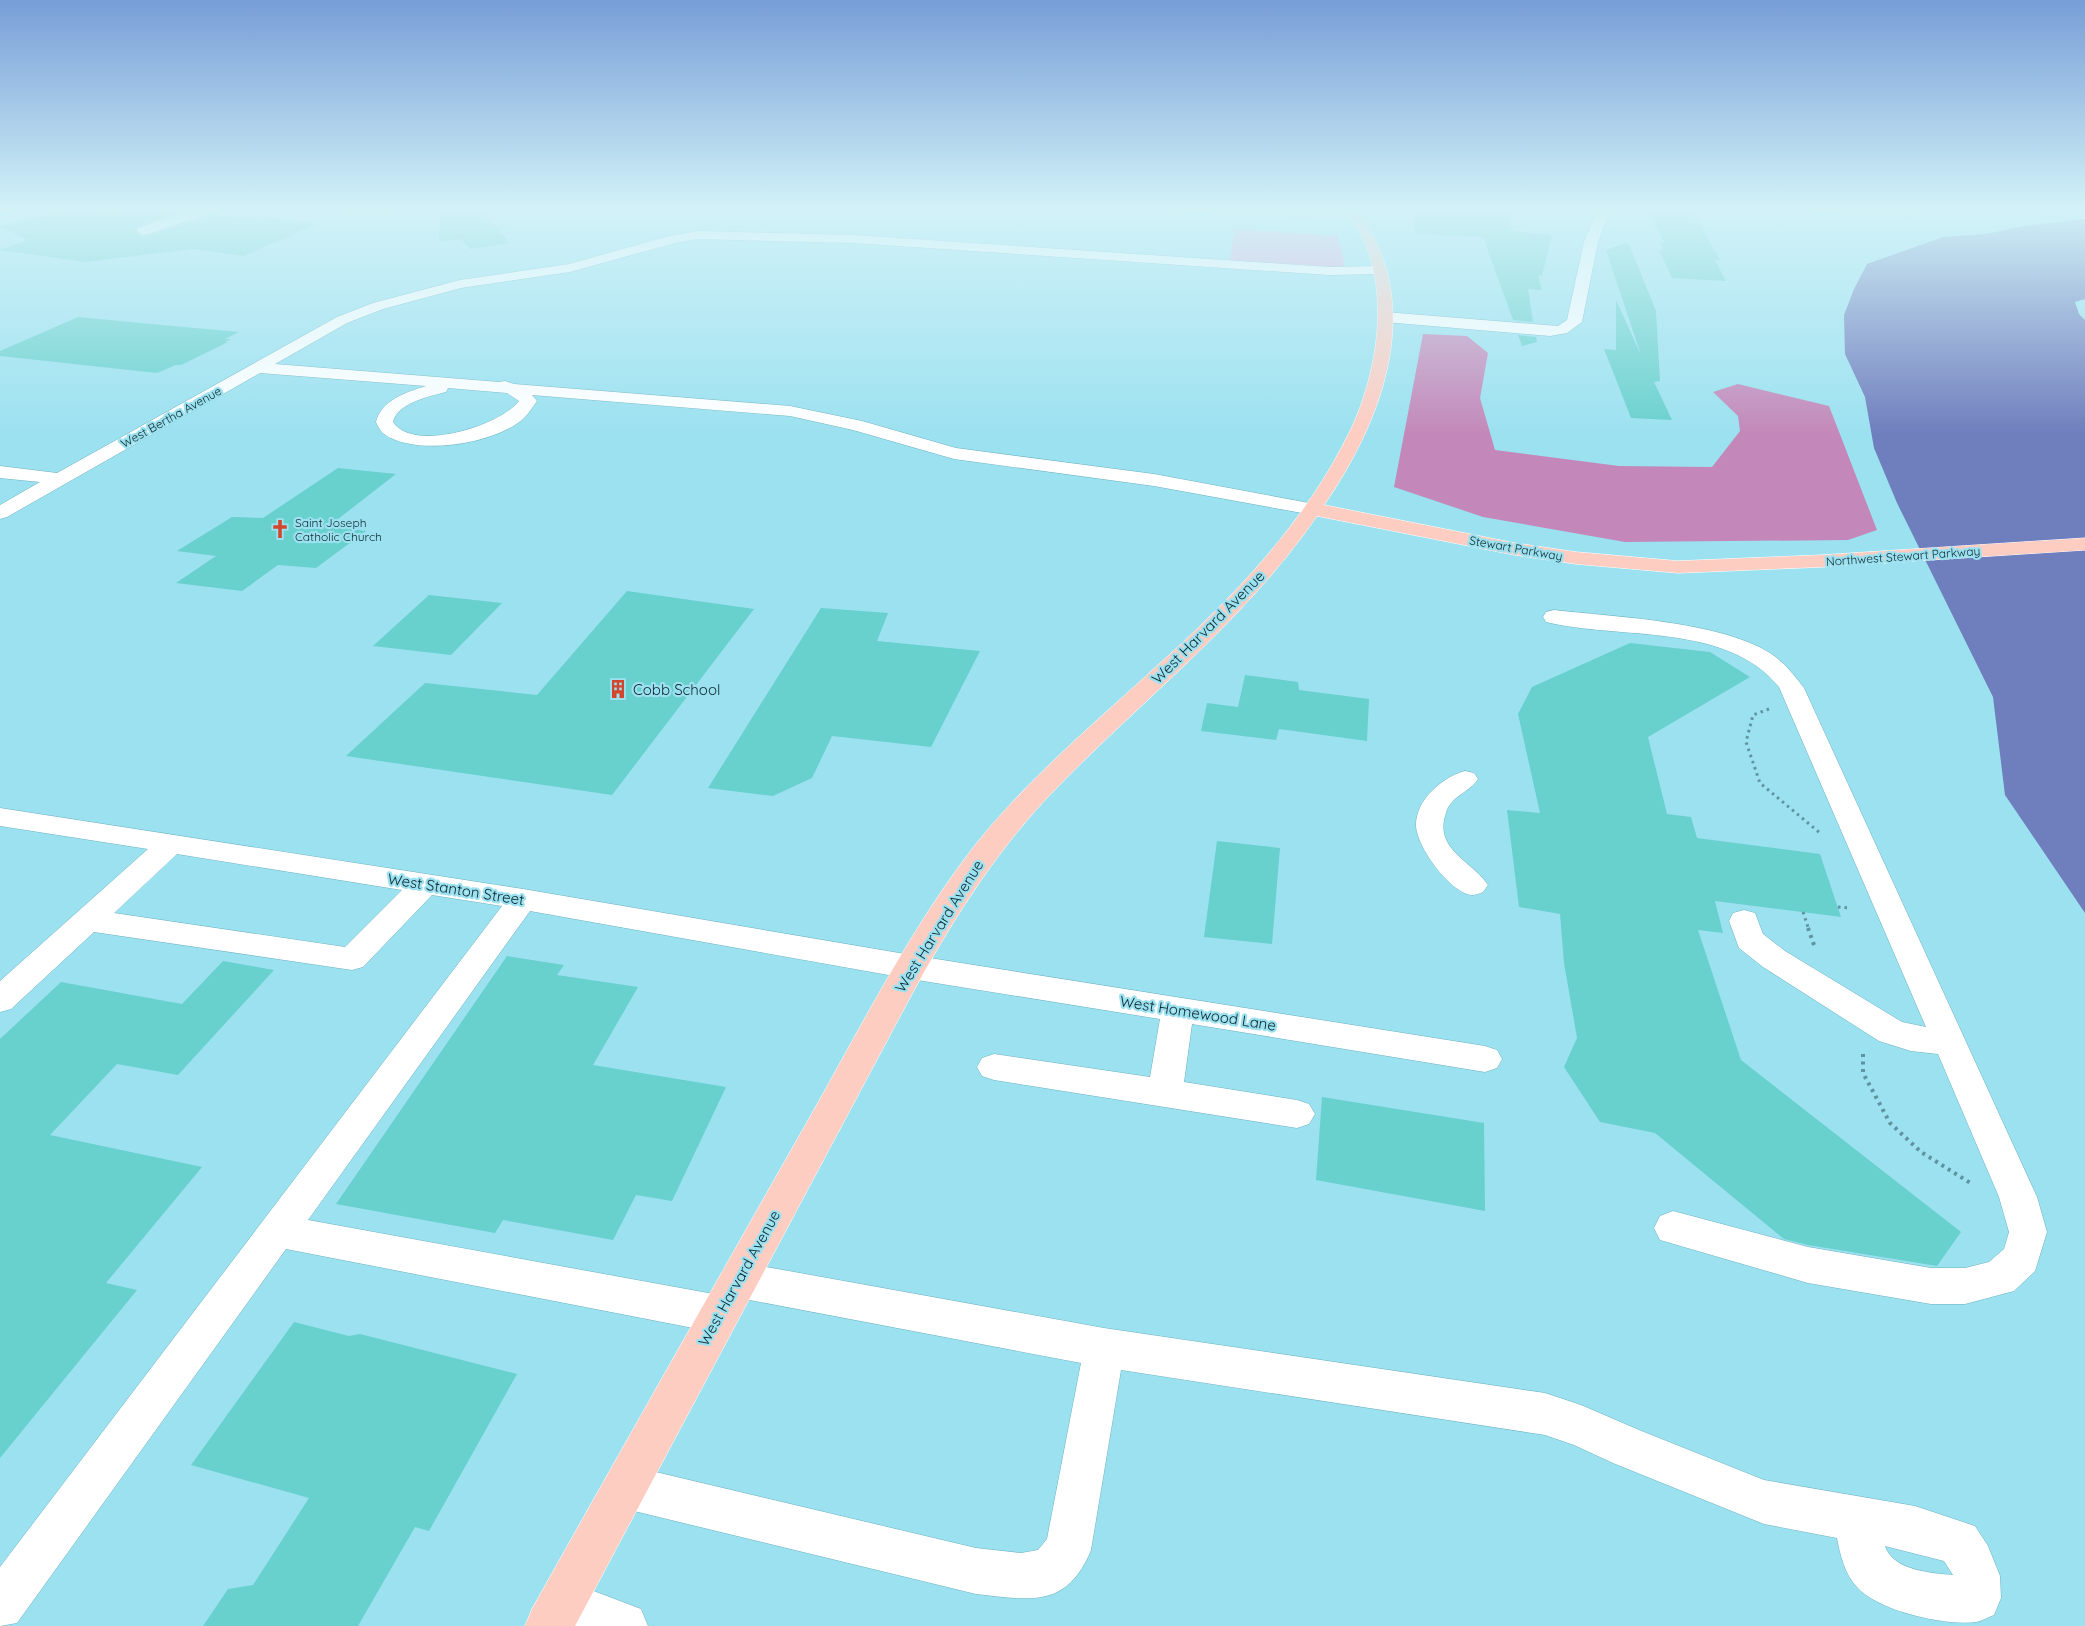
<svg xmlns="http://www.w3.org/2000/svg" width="2085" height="1626" viewBox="0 0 2085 1626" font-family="Quicksand,sans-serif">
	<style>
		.green { fill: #e2a8d7 }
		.forest { fill: #c388b9 }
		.water { fill: #6f7ebd }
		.building { fill: #68d0cd }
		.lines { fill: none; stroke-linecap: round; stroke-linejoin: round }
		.minor-casing { stroke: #6eb2c1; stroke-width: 1 }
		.major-casing { stroke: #fff; stroke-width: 1 }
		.path-far1 { stroke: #5f939f; stroke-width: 3; stroke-dasharray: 2.5 4; stroke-linecap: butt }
		.path { stroke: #5f939f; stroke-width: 4; stroke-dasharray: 3 4.5; stroke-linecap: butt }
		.minor { fill: #fff; fill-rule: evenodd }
		.major { fill: #fecdc2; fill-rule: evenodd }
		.labels { text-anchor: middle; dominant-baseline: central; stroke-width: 4.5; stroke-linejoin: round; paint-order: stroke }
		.far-street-label { font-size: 12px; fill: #0c292f; stroke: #9ce1f0 }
		.far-poi-label { font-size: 12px; fill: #0c292f; stroke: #9ce1f0; text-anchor: start }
		.street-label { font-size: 15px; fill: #0c292f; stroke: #9ce1f0 }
		.poi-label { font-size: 15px; fill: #0c292f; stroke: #9ce1f0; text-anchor: start }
	</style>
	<rect width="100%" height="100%" fill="#9ce1f0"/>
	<path class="green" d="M1234,229L1338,236L1346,271L1230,263Z"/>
	<path class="forest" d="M1423,334L1467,336L1488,353L1480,398L1495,450L1619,466L1712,467L1740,431L1738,416L1713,392L1738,384L1829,406L1877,530L1848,540L1625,542L1483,517L1394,487Z"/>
	<path class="water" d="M2085,219V299L2075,302L2079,314L2085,320V913L2005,795L1993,697L1897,503L1874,448L1865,397L1845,354L1844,315L1854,289L1867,264L1943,237L1986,234L2024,226Z"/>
	<g class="building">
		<path d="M81,206H91L111,212L128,206L185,211L137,226L135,232L143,237L213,214L249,218L257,216L317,224L244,256L194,249L85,262L0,250L27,240L0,226Z"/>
		<path d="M440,206H477L510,243L470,249L461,239L439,242Z"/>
		<path d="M1412,206H1506L1512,231L1552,235L1542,276L1538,275L1542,290L1528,289L1533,322L1513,320L1483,237L1416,234Z"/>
		<path d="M1646,206L1691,209L1720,260H1715L1726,281L1672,278L1659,250H1663L1660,242H1664Z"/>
		<path d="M1628,242L1656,311L1660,381L1654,382L1672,420L1631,418L1604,349L1616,350V300L1641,355L1606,250Z"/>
		<path d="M78,317L162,325L239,332L225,339H231L225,342H228L181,365H176L157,373L0,356V351Z"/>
		<path d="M1518,335L1536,337L1537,342L1522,346Z"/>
		<path d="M338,468L396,474L329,526L366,531L316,568L278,565L242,591L176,583L216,556L177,551L232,517L263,518Z"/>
		<path d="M627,591L754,609L612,795L346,756L425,683L537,695Z"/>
		<path d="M429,595L502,603L451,655L373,646Z"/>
		<path d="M821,608L888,613L877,641L980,651L931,747L832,736L812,778L773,796L708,788Z"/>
		<path d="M1630,643L1710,652L1750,677L1648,737L1667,814L1691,817L1697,838L1820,854L1841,917L1715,901L1723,933L1698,930L1741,1060L1961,1232L1937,1266L1808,1245L1784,1239L1655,1133L1600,1122L1564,1067L1577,1038L1564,963L1560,914L1519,907L1507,810L1540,813L1518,714L1532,687Z"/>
		<path d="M1245,675L1298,682L1299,690L1369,699L1367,741L1279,729L1276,740L1201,731L1207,703L1238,707Z"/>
		<path d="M1217,841L1280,848L1272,944L1204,937Z"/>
		<path d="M507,956L564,965L557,975L638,987L593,1065L726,1087L672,1201L636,1195L613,1240L503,1220L495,1233L336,1204Z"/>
		<path d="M223,961L274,970L178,1075L117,1064L50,1135L202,1167L106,1283L137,1290L0,1458V1039L61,982L182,1004Z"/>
		<path d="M1322,1097L1484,1123L1485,1211L1316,1180Z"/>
		<path d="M294,1322L349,1336L360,1334L517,1374L429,1531L415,1527L358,1626H203L228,1589L253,1585L309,1498L191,1465Z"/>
	</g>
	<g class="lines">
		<g class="minor-casing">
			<g id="minor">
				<path d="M0,207H15L13,210L0,213Z"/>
				<path d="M203,207H220L218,210L148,234L143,235L137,231L138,228Z"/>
				<path d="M337,207H394L388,211H343Z"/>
				<path d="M1165,207H1254L1353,210L1359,214L1353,218L1171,211Z"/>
				<path d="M1599,207H1611L1598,242L1582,322L1567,333L1550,336L1385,322L1377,317L1385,312L1558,326L1567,320L1584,242Z"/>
				<path d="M1806,207C1820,205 1912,205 1919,212L1913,216L1812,211Z"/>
				<path d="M698,231L853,235L1329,267L1379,266L1386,270L1379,274L1329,275L853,243L698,239L675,243L570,272L461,288L383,309L347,323L275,364L499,382L505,381L514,384L790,406L862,421L956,448L1154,474L1320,505L1323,509L1320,513L1313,515L1154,486L954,459L853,430L790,416L532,395L537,401C533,406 530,412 525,417C498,444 416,457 384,434C380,431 378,426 376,422C381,400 407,392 426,386L260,373L7,517L0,519V505L40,482L0,478V466L57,473L337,317L373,303L460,280L569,264L669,236ZM448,388L507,393L519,401C500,426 413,453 393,422C397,403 430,396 446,392Z"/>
				<path d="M1554,610C1614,617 1719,621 1770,653C1784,662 1794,675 1804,688L2037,1197L2047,1232L2035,1271L2014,1291L1965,1304H1931L1808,1283L1660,1240L1654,1228L1660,1216L1673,1211L1808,1247L1931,1268H1965L1989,1262L2004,1249L2009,1232L1999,1197L1938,1054L1911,1051L1879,1041L1763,967L1739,948L1729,921L1733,913L1744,910L1755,913L1763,934L1785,951L1902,1022L1926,1027L1779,687C1727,622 1619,640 1546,622L1543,617L1546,612Z"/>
				<path d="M1465,771L1474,773L1478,779C1472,789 1460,793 1452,802C1447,807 1446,813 1444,820C1438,851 1474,863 1488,885L1483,892C1480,893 1476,895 1472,895C1450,893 1416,846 1416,825C1416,800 1442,777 1465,771Z"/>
				<path d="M0,808L523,889L911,955L1485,1046L1497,1050L1502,1059L1497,1068L1485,1072L1192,1024L1184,1082L1297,1100L1309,1104L1315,1114L1309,1124L1297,1128L994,1080L982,1076L977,1067L982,1058L994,1054L1150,1077L1160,1019L911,979L530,911L308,1220L719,1295L733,1301L739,1314L733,1327L719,1333L286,1249L17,1623L0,1626V1567L502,906L432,895L363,967L352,970L94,932L11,1009L0,1012V981L148,849L0,826ZM177,854L402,890L345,947L114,913Z"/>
				<path d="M739,1262L1104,1328L1545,1393L1581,1405L1639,1430L1764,1480L1915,1506L1975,1526L1988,1546L2000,1576L2001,1598L1994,1615C1988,1617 1982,1621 1976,1622C1945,1626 1878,1611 1857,1587C1845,1575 1840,1554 1837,1538L1764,1524L1613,1463L1574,1445L1545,1435L1121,1370L1091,1550C1067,1609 1030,1600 976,1594L626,1509L610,1503L604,1487L610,1471L626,1465L976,1548L1021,1553L1038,1550L1047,1539L1081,1363L739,1298L725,1293L719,1280L725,1267ZM1885,1546L1944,1561L1953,1575C1932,1573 1893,1571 1885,1546Z"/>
				<path d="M562,1579L641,1609L648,1626H560L545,1620L538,1603L545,1586Z"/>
			</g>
		</g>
		<g class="major-casing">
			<path id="major" d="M1342,207H1354C1428,300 1384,418 1324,505L1515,543L1576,552L1678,561L1822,555L2085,538V550L1822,567L1678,573L1576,564L1515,555L1317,516C1242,625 1136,704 1046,799C992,857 951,923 913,992L575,1626H525L532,1609C620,1452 709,1295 798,1138C854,1041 904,938 972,849C1026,780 1094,724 1158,665C1233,598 1306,522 1350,431C1377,375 1391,293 1361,235C1356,225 1348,216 1342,207Z"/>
		</g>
		<g class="path-far1">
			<path d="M1769,709L1753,715L1746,742L1760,783L1820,833"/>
			<path d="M1838,907L1851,908"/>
			<path d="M1803,912L1809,930"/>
		</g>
		<g class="path">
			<path d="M1808,928L1814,945"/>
			<path d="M1863,1054V1073L1890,1123L1921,1152L1972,1184"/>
		</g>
		<use href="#minor" class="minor"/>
		<use href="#major" class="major"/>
	</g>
	<linearGradient id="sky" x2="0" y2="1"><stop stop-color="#779ed7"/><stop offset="0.48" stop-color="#d2f2f8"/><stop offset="1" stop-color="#d2f2f8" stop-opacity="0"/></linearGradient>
	<rect width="2085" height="434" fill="url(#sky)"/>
	<defs>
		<g id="church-bare" transform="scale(1.5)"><path d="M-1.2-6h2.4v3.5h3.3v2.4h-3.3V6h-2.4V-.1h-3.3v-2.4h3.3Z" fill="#d1462c" stroke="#9ce1f0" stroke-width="2.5" paint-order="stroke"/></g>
		<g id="building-bare" transform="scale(1.5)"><path d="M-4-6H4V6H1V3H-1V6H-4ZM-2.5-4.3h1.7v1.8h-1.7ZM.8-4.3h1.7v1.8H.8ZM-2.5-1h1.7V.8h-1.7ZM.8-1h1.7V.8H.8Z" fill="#d1462c" stroke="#9ce1f0" stroke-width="2.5" paint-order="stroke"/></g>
	</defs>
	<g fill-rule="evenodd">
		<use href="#church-bare" x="280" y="529"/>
		<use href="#building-bare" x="618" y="689"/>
	</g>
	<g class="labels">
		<g class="far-street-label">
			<text transform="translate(171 417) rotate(-29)">West Bertha Avenue</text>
			<text transform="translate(1516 548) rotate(10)">Stewart Parkway</text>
			<text transform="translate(1903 556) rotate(-4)">Northwest Stewart Parkway</text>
		</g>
		<g class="far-poi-label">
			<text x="295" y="522">Saint Joseph<tspan x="295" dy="14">Catholic Church</tspan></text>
		</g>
		<g class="street-label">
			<text transform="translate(1208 627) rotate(-45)">West Harvard Avenue</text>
			<text transform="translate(456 889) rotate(9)">West Stanton Street</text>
			<text transform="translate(939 926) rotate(-58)">West Harvard Avenue</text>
			<text transform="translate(1198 1013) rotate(9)">West Homewood Lane</text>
			<text transform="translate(739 1278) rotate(-61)">West Harvard Avenue</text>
		</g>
		<g class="poi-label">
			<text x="633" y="689">Cobb School</text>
		</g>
	</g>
</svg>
